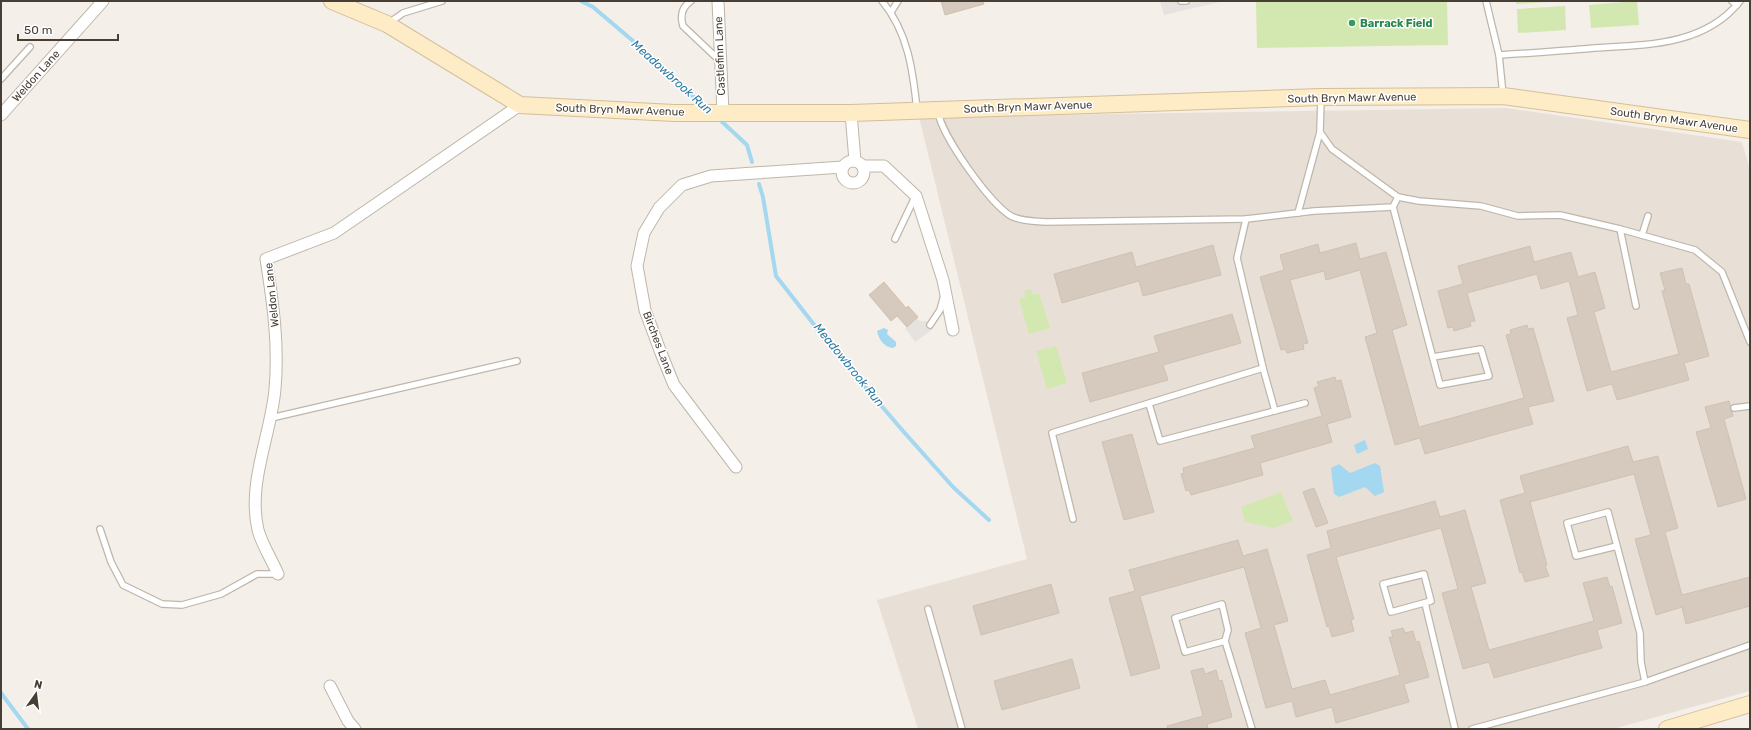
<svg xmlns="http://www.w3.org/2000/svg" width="1751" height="730" viewBox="0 0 1751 730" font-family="Rubik,sans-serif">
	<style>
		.residential { fill: #e8e0d6 }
		.green { fill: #d3e8b0 }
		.parking { fill: #e5e2df }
		.water { fill: #a4d7f0 }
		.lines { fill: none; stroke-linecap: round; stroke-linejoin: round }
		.stream { stroke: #a4d7f0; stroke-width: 4 }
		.building { fill: #d5cabd; stroke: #d0c1b0 }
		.lane-casing { stroke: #bfb6aa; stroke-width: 8 }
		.street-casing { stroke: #bfb6aa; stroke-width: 13 }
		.secondary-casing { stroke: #d3bf98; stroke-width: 18 }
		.lane { stroke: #fff; stroke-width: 5.5 }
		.street { stroke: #fff; stroke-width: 11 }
		.secondary { stroke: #feecc7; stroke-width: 16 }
		.leisure-dot { fill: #2e9e5b; stroke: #fff; stroke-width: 1.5 }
		.labels { text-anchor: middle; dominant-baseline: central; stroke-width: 3; stroke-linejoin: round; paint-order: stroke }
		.leisure-label { font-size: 11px; font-weight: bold; fill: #27864d; stroke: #fff; text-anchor: start }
		.street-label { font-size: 11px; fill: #473f36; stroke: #fff }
		.water-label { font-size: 12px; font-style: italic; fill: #2d7aa3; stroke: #fff }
	</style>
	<rect width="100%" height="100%" fill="#f4efe8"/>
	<path class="residential" d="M1506,108L1742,142L1750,170V691L1613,729H918L877,600L1027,559L919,117Z"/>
	<g class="green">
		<path d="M1256,1H1447L1448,45L1257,48Z"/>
		<path d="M1516,1H1562L1516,4Z"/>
		<path d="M1637,1L1639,25L1591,28L1589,5Z"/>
		<path d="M1565,6L1566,30L1518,33L1517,9Z"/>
		<path d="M1031,289L1033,295L1039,293L1050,328L1029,334L1019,299L1026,297L1024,291Z"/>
		<path d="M1056,346L1067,383L1047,389L1036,351Z"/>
		<path d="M1281,492L1293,521L1274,528L1245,522L1241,507Z"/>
	</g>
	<g class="parking">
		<path d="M1160,1H1224L1164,15Z"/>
		<path d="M917,318L920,321H927L933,329L915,342L905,328Z"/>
	</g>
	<g class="water">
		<path d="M884,328L888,330L887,334L896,342V346L893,348C884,347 879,340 877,331Z"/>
		<path d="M1365,440L1368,449L1357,454L1354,445Z"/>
		<path d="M1375,463L1380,466L1384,492L1375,496L1365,487L1339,497L1334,494L1331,468L1339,464L1350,473Z"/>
	</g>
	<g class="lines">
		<g class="stream">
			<path d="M581,1L593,7L639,46L707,109"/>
			<path d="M718,118L747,145L752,162"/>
			<path d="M759,184L763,197L776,276L837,354L903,431L953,487L989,520"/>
			<path d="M1,693L28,729"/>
		</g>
	</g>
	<g class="building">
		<path d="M941,1H983L984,4L945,15Z"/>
		<path d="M1356,243L1360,259L1386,252L1407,325L1392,330L1419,427L1524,398L1506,335L1511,334L1510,330L1527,325L1528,329L1533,328L1554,401L1528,407L1533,424L1425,454L1420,438L1395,445L1365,337L1377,333L1360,270L1326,280L1324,271L1290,280L1308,343L1303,344L1304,349L1287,353L1285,349L1281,350L1260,277L1284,270L1280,255L1318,244L1320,253Z"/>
		<path d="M1213,245L1221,275L1143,296L1139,281L1062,303L1054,274L1132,252L1136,267Z"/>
		<path d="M1530,246L1534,262L1571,252L1578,277L1595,272L1605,308L1594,312L1611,372L1679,354L1662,291L1665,290L1660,273L1682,268L1686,284H1689L1709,356L1684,363L1689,380L1617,400L1612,384L1587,391L1567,318L1578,315L1569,281L1541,289L1537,274L1467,293L1475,321L1470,322L1471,326L1454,331L1453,327L1448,328L1438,291L1463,284L1458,266Z"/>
		<path d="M884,282L906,308L908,306L918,317L907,327L897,316L891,321L869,295Z"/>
		<path d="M1232,314L1241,343L1163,365L1168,380L1090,402L1082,373L1159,352L1154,336Z"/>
		<path d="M1335,377L1336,381L1341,380L1351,417L1327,424L1332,442L1260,463L1263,475L1191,495L1189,490L1186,491L1181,474L1184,473L1183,468L1255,448L1251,436L1322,416L1314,388L1319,386L1317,382Z"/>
		<path d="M1729,401L1733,416L1724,419L1746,499L1718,507L1696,432L1711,428L1705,407Z"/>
		<path d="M1132,434L1154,512L1124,520L1102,442Z"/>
		<path d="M1628,446L1633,462L1658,456L1678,528L1665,532L1682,595L1750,577V606L1686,624L1682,607L1656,615L1635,539L1651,535L1634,474L1530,502L1547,565L1545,566L1549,576L1525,582L1522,572L1520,573L1500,500L1525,493L1520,476Z"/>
		<path d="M1314,488L1328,523L1316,527L1303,492Z"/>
		<path d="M1435,501L1440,517L1465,510L1486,583L1471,587L1489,650L1594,621L1583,583L1607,577L1610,587L1612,586L1622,623L1597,630L1602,648L1494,678L1489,662L1463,669L1442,593L1458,589L1441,528L1336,557L1354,619L1351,620L1354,631L1332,637L1329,626L1327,627L1307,555L1331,548L1327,531Z"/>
		<path d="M1238,540L1243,556L1267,549L1288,621L1274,625L1292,689L1325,680L1330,695L1400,675L1389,637H1393L1391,631L1403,628L1405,633L1413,631L1416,642L1419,641L1429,677L1404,684L1409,702L1336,723L1332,707L1296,717L1292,701L1266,708L1245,633L1261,628L1244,567L1140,596L1160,668L1131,676L1109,598L1135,591L1129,570Z"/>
		<path d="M1051,584L1059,613L981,635L973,606Z"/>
		<path d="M1072,659L1080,688L1002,710L994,681Z"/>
		<path d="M1203,668L1205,674L1216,670L1219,681L1222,680L1232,717L1207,724L1208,729H1168L1167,726L1203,716L1191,671Z"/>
	</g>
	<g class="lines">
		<g class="lane-casing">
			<g id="lane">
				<path d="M691,1C682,7 680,16 683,26L720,61"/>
				<path d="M882,1C908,32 913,71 917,110"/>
				<path d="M1181,1H1186"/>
				<path d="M1486,1L1499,55L1503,95"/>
				<path d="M1732,1L1737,5"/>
				<path d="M891,12L898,1"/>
				<path d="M389,23L403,13L442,1"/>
				<path d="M1499,55C1531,53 1562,51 1594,48C1645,45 1705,46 1740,1"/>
				<path d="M1,79L30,47"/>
				<path d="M938,112C942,136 990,204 1011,216C1020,221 1035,221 1045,222L1246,219L1314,211L1393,207L1398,197L1332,149L1320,132L1321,98"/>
				<path d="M1398,197L1419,201L1481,206L1518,216L1560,215L1620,229L1695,250L1722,272L1750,342"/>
				<path d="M1393,207L1440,385L1489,376L1481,349L1433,357"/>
				<path d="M1298,213L1320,132"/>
				<path d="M1620,229L1636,306"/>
				<path d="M1642,235L1648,216"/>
				<path d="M895,239L915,197"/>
				<path d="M930,325L940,310L944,295"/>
				<path d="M1263,368L1275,411"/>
				<path d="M1149,404L1160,441L1305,403"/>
				<path d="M1734,408L1750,406"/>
				<path d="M271,418L517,361"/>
				<path d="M1073,519L1052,433L1263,368L1237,258L1246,219"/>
				<path d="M100,529L111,562L123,585L162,604L182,605L221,594L257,574H278"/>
				<path d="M1617,546L1576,556L1567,523L1608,512L1640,633L1641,662L1645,682"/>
				<path d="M1424,574L1431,601L1391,612L1383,584Z"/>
				<path d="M1425,603L1455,729"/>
				<path d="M928,609L962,729"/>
				<path d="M1225,641L1185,652L1175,618L1222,604L1228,630L1225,641L1252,729"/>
				<path d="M1472,729L1645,682L1750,645"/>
			</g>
		</g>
		<g class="street-casing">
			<g id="street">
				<path d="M718,1L723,112"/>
				<path d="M851,113L855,161"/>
				<path d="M1,115L103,1"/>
				<circle cx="853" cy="172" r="11"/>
				<path d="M863,166H884L916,196L943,280L953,330"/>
				<path d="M736,467L674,385L661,353L645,310L637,266L644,233L659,208L682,185L711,176L843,167"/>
				<path d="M278,574C272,560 262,545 258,530C247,483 271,435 275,389C279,345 273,303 266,259L334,233L520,105"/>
				<path d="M330,686L348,721L355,729"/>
			</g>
		</g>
		<g class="secondary-casing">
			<g id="secondary">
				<path d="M332,1L387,24L520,105L674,113H851L1321,97L1503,96L1750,130"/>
				<path d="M1667,729L1750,704"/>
			</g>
		</g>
		<use href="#lane" class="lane"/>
		<use href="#street" class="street"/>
		<use href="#secondary" class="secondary"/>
	</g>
	<circle class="leisure-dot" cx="1352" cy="23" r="4"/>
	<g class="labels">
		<g class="leisure-label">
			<text x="1360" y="23">Barrack Field</text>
		</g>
		<g class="street-label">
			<text transform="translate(720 56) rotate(-92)">Castlefinn Lane</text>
			<text transform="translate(36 76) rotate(-48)">Weldon Lane</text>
			<text transform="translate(1352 98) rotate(-1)">South Bryn Mawr Avenue</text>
			<text transform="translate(1028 107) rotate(-2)">South Bryn Mawr Avenue</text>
			<text transform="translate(620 110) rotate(2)">South Bryn Mawr Avenue</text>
			<text transform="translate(1674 120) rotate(8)">South Bryn Mawr Avenue</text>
			<text transform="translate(272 295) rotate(-96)">Weldon Lane</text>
			<text transform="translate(658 343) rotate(69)">Birches Lane</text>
		</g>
		<g class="water-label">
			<text transform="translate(672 77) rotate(42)">Meadowbrook Run</text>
			<text transform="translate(849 365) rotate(51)">Meadowbrook Run</text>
		</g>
	</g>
	<rect width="1751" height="730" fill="none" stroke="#473f36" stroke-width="4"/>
	<g transform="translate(36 694) rotate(14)" stroke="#ffffff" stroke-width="3" paint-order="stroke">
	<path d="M0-3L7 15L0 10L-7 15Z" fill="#473f36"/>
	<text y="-6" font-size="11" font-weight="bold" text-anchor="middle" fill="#473f36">N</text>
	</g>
	<path d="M18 34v6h100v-6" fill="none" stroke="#473f36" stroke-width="2"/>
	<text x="24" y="34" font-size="12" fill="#473f36" stroke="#ffffff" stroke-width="3" paint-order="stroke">50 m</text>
</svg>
